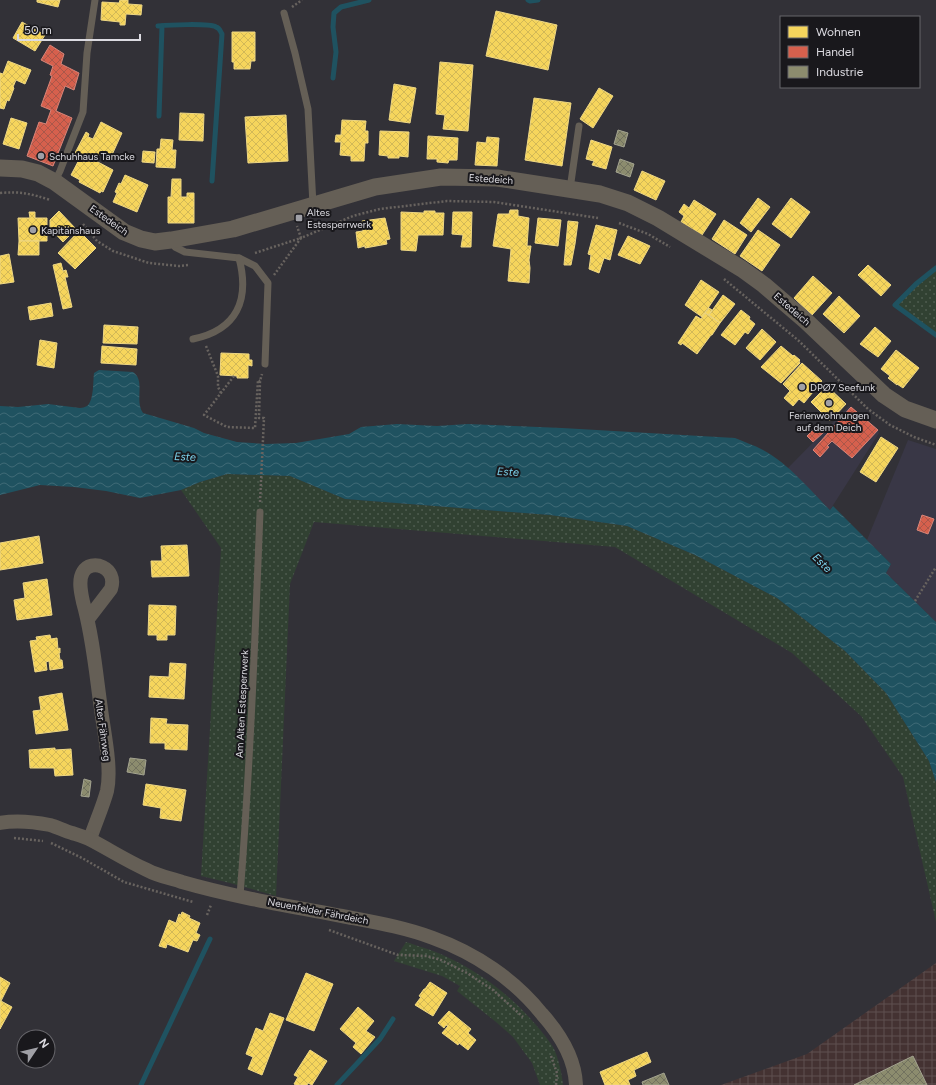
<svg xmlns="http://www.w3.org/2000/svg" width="936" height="1085" viewBox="0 0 936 1085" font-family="Figtree,sans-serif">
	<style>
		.built { fill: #393746 }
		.industrial { fill: url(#industrial-grid) }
		.grass { fill: url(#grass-dots) }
		.water { fill: url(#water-waves) }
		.homes { fill: url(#homes-cross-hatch); stroke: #eed784 }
		.shops { fill: url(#shops-cross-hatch); stroke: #d88579 }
		.industry { fill: url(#industry-cross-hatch); stroke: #a4a490 }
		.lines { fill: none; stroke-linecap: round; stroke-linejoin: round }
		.stream { stroke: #1f5260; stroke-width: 5 }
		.path { stroke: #68635f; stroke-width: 2.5; stroke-dasharray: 2 2; stroke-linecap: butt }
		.service { stroke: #655f56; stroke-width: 7 }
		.minor { stroke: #655f56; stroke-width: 14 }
		.tertiary { stroke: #655f56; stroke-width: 17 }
		.poi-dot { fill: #a0a0a6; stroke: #19181c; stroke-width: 1.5 }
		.labels { text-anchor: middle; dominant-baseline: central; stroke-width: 4; stroke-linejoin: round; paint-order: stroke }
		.poi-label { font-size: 10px; fill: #dcdbe1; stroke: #19181c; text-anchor: start }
		.street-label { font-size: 10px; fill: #dcdbe1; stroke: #19181c }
		.water-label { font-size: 11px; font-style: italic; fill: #7ed6f0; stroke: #19181c }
	</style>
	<defs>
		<pattern id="industrial-grid" width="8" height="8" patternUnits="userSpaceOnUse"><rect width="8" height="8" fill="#443232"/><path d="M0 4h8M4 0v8" fill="none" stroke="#5e4f4f"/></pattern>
		<pattern id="grass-dots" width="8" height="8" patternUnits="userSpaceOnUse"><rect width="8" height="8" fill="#314132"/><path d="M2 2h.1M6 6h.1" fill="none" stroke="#4e5c4f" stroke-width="1.8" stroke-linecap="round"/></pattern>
		<pattern id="water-waves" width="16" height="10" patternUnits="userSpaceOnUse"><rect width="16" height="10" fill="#1f5260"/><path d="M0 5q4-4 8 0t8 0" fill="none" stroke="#3f6a76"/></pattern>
		<pattern id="homes-cross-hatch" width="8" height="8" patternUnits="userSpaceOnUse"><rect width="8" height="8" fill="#f6d55c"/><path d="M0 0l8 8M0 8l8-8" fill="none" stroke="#d2b857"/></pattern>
		<pattern id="shops-cross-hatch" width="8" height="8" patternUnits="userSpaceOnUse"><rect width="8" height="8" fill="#d6604d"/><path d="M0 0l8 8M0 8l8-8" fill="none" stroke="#aa574a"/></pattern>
		<pattern id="industry-cross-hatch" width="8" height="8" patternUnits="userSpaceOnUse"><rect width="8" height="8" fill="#8c8c6e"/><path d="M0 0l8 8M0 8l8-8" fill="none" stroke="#72725f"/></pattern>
	</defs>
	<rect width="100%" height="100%" fill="#323137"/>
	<g class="built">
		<path d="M849,406L851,407L878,430L879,433L830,510L788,468Z"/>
		<path d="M908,440L936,449V622L886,573L891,564L867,540Z"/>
	</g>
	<path class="industrial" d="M936,963V1085H721L807,1054Z"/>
	<g class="grass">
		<path d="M936,268V335L895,305L916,284Z"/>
		<path d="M227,474L290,476L345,499L550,515L627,526L695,555L777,598L845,651L886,693L929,761L936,782V922L903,777L861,716L792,653L615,547L314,522L290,584L276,896L230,883L201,876L221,548L181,490L200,482Z"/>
		<path d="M406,942C421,947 436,951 449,958C483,974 512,997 536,1025C542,1032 548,1039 553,1047C558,1056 562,1074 563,1085H540L532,1063L513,1037L496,1022L457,991L460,986L442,976L394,961Z"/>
	</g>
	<path class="water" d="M99,370L133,372C146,381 134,400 143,413L194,428L204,433L237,442L266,444L296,443L349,434L361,427L397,424L437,426L468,424L562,428L735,438C744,442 754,445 763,450C789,464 809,489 830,510L833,506L891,564L886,573L936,622V782L929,761L886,693L845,651L777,598L695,555L627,526L550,515L345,499L290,476L227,474L200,482L181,490L140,498L106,491L74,487L40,485L0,495V406L18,407L48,404L80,408C82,408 85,407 87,406C94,401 93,381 94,373Z"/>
	<g class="homes">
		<path d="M37,0H60L58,7L37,2Z"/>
		<path d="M120,0H128V4L142,5L141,15L126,14L125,25H120V22L101,20L102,2L119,3Z"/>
		<path d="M496,11L557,25L548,70L486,56Z"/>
		<path d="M22,22L45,35L35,51L13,38Z"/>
		<path d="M232,32H255V61H251L250,69H234V62H232Z"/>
		<path d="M8,61L31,70L25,84L16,80L13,87L14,88L9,101L7,100L4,109L0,108V73L3,74Z"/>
		<path d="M440,62L473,65L468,131L443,129L445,115L436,114Z"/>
		<path d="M394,84L416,88L410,123L389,120Z"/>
		<path d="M599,88L613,96L593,128L580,119Z"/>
		<path d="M534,98L571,103L562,166L525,160Z"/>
		<path d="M180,113L204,114L203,141L179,140Z"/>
		<path d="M286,115L288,161L248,163L245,117Z"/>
		<path d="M11,118L27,123L19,149L3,144Z"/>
		<path d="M342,120L366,121L365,131H368V143H365L364,161H351V156L340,155L341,142H335L336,135H341Z"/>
		<path d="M101,122L122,133L111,157L101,152L96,161L113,170L103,192L101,191L100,193L79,182L80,180L71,175L81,156L75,153L86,132L89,134L88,137L93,139Z"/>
		<path d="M380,131L409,132L408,157L399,156V158H388V156L379,155Z"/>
		<path d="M428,136L458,138L457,160H449L448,163L437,162V159H427Z"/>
		<path d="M487,137L499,138L497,166L475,165L477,142L486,143Z"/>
		<path d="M161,139L173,140L172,150H176L175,168L156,167L157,149H160Z"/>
		<path d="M591,140L612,147L606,169L592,165L594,161L586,159Z"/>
		<path d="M143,151L155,152L154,163L142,162Z"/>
		<path d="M642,171L665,181L656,200L634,190Z"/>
		<path d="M125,175L148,185L137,212L113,202L117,193L115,192L119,183L121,184Z"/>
		<path d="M172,179H181V197H187V193H194V223H168V197H171Z"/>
		<path d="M758,198L770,207L751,232L740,223Z"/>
		<path d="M791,198L810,212L791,238L772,224Z"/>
		<path d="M694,200L716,214L702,235L681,222L684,216L679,212L684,204L689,208Z"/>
		<path d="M510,210H518V216L529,218L527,246H531L529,260L530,268L529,283L508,281L511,249L493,246L498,214H509Z"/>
		<path d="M59,211L76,229L63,242L50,228V220Z"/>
		<path d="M424,211H435V213H444L443,235H418L416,251L401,250V212L424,213Z"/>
		<path d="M29,212H35V218H47V241H19L18,218H30Z"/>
		<path d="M453,212H472L471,247H461L463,235L452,234Z"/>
		<path d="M385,218L390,239L386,240L387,244L365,248V246L358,248L356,232L363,231L362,221Z"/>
		<path d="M538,218L561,220L558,246L535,243Z"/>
		<path d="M724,220L747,235L735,254L712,239Z"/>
		<path d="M568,221L578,222L575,244L571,265H564Z"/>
		<path d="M596,225L617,230L610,260L604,258L599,273L589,269L591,255L588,254Z"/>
		<path d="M758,230L780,245L762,271L740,256Z"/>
		<path d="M79,231L96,248L75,269L58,253Z"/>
		<path d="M628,236L650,246L640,264L618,255Z"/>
		<path d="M19,241H39V255H18Z"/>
		<path d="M9,254L14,282L0,284V256Z"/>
		<path d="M61,263L63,271L66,270L68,277H65L72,307L63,309L53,265Z"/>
		<path d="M868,265L891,285L881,296L858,275Z"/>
		<path d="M813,276L832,293L812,315L794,298Z"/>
		<path d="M701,280L719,292L702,317L685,305Z"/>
		<path d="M723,295L735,304L720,323L709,315Z"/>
		<path d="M839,296L860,316L844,333L823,314Z"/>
		<path d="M51,303L53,316L30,320L28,307Z"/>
		<path d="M709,308L712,310L709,315L705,313Z"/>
		<path d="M741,310L750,317L749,319L755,324L748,334L745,332L735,345L721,335Z"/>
		<path d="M705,313L720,323L712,335H711L697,354L682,343L681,345L678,343L696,316L701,319Z"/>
		<path d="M104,325L138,327L137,344L103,343Z"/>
		<path d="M875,327L891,341L878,357L860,344Z"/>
		<path d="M762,329L776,342L760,360L746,348Z"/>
		<path d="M40,340L57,343L54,368L37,365Z"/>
		<path d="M102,346L137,349L136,365L101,363Z"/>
		<path d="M781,346L793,356L794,355L800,360L799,361L800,363L781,383L761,367Z"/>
		<path d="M896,350L919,368L903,388L897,384V385L888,378L890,376L881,369Z"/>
		<path d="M221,353L249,354V360H252V366L248,365V378H237V376L220,375Z"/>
		<path d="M802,363L822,381L804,403L799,399L793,406L784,398L790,391L783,384Z"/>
		<path d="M827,386L846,404L830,421L811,402Z"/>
		<path d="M881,437L898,448L876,482L860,472Z"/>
		<path d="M39,536L43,563L0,570V543Z"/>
		<path d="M187,545L189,576L152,577L151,561H162L161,546Z"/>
		<path d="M47,579L52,615L17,620L14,600L25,598L23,583Z"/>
		<path d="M149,605L176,606L175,635H167V640H157V635H148Z"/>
		<path d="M50,635L51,639L57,638L58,649L60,648V653H59L60,660H62L63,668L50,670L49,661L46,662L47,670L35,672L30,641L37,640L36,637Z"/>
		<path d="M170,663L186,664L184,699L149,697L150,676L169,677Z"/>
		<path d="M62,693L68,730L36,734L33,711L41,710L39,697Z"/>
		<path d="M151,718L167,719L166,724L188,725L187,750L165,749V743H150Z"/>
		<path d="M55,748V750L71,749L73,775L55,776L54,768H30L29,750Z"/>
		<path d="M146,784L186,790L181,821L160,818L161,808L143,805Z"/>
		<path d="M182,912L190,916L189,918L200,923L196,933L200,935L197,941L193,940L188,952L167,944L166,948L159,946L169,920L176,923L179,914L181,915Z"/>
		<path d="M306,973L333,984L314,1031L286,1020Z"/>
		<path d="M0,977L10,983L1,1001L12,1007L0,1029Z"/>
		<path d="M430,982L447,993L433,1016L415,1005L421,997L419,996L424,989H425Z"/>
		<path d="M358,1007L374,1021L366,1031L375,1037L361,1054L353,1047L356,1043L340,1029Z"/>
		<path d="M449,1011L471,1029L468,1033L476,1040L468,1050L459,1043L458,1045L442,1033L448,1026L446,1025L444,1028L438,1023Z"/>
		<path d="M270,1013L284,1018L262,1075L248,1069L253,1057L246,1054L256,1028L263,1031Z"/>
		<path d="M310,1050L327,1061L312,1085L308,1083L307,1085H296L294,1084L298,1077L294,1075Z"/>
		<path d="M647,1052L651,1062L634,1070L636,1076L628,1080L630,1085H605L600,1072Z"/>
	</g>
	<g class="shops">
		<path d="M50,45L64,54L61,64L79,73L74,90L65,86L56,111L72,118L53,166L27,156L39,122L46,124L51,110L41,106L52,76L50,75L53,66L41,60Z"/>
		<path d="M851,407L878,430L852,458L832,441L827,446L829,447L820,457L813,450Z"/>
		<path d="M817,426L824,432L813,442L807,436Z"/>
		<path d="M922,515L934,519L928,534L917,530Z"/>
	</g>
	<g class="industry">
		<path d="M618,130L628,133L624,147L614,144Z"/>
		<path d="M620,159L634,164L630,177L616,172Z"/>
		<path d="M130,758L146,760L144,775L127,772Z"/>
		<path d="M84,779L91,781L89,797L81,796Z"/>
		<path d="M913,1056L927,1085H854Z"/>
		<path d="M664,1073L669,1085H643L642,1082Z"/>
	</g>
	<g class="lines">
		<g class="stream">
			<path d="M528,0L530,1L538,0"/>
			<path d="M158,26C168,25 209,23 216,27C220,28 220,31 222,34L212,181"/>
			<path d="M333,78L336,52L333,27L334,13L341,7L369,0"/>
			<path d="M159,116L162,26"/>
			<path d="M936,268L916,284L895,305L936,335"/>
			<path d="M141,1085L210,939"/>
			<path d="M337,1085L380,1039L393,1019"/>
		</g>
		<g class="path">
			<path d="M292,7L302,0"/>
			<path d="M0,193C20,191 32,194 50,200"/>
			<path d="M619,223L648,234L670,247"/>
			<path d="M83,224L97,241L113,251L149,263L179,266L189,265"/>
			<path d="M255,253L301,238L297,226"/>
			<path d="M274,275L301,238L353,216L380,209L447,201L494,202L598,218"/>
			<path d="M724,279L799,341L868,409L890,425L914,437L936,445"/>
			<path d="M206,346L218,376V387L221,393"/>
			<path d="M234,376L204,415L227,427L255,428L258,380L260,381"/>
			<path d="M260,502L264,418H259L260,381L262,374"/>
			<path d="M915,601L936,567"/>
			<path d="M14,838L43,841"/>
			<path d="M51,843L82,858L124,882L193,902"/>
			<path d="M207,915L211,905"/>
			<path d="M329,930L398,955L427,956L441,960L467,973L493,990L523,1017"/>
			<path d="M551,1056L557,1073L556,1085"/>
		</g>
		<g class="service">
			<path d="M284,13L295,53L308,109L313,205"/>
			<path d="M55,181L60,171L83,112L87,53L95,0"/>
			<path d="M570,189L579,126"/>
			<path d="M171,240L175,247L185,252L239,258L255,266L268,283L265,364"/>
			<path d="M193,339C237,330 250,300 239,258"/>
			<path d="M240,896C250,768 255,640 260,512"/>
		</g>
		<g class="minor">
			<path d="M88,619L111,589C118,567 91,558 83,572C78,580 81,593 83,602C93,637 96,674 101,709C104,733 112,768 107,791C103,806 95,824 90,839"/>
			<path d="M0,823C15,820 35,822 50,825C57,827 65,831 72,833C78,835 85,837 91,840C110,850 127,861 147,870C158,876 170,878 182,882C234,897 289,906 342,916C373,922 404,927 433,938C475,953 514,979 542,1014C559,1033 575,1058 576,1085"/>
		</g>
		<path class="tertiary" d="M0,168L22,169L38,173L55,182L124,232L141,239L155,242L171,240L233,229L375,187L441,177L497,178L600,194L628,203L658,218L742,269L764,285L806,321L884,395L905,409L936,420"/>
	</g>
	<g class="poi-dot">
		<circle cx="41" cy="156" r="4"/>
		<rect x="295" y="214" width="8" height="8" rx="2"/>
		<circle cx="33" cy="230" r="4"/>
		<circle cx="802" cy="387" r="4"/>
		<circle cx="829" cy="403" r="4"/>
	</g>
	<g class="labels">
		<g class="poi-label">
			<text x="49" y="156">Schuhhaus Tamcke</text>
			<text x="307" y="212">Altes<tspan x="307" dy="12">Estesperrwerk</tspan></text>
			<text x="41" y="230">Kapitänshaus</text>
			<text x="810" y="387">DPØ7 Seefunk</text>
			<text x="829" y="415" text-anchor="middle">Ferienwohnungen<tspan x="829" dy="12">auf dem Deich</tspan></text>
		</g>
		<g class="street-label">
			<text transform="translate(491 179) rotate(4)">Estedeich</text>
			<text transform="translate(109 220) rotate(35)">Estedeich</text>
			<text transform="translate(792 309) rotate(41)">Estedeich</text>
			<text transform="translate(242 704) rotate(-87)">Am Alten Estesperrwerk</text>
			<text transform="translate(103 730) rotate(82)">Alter Fährweg</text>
			<text transform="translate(318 911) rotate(11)">Neuenfelder Fährdeich</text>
		</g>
		<g class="water-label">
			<text transform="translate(185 457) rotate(2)">Este</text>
			<text transform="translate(508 472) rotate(3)">Este</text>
			<text transform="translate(822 563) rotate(44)">Este</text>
		</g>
	</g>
	<rect x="780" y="16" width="140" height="72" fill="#19181c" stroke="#67666b"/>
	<rect x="788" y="26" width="20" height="12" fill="#f6d55c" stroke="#67666b"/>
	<text x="816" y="36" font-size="12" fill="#dcdbe1">Wohnen</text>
	<rect x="788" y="46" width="20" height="12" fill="#d6604d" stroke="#67666b"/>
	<text x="816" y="56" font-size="12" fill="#dcdbe1">Handel</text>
	<rect x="788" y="66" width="20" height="12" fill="#8c8c6e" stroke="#67666b"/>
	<text x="816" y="76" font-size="12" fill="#dcdbe1">Industrie</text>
	<g transform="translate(36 1049) rotate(55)"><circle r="19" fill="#19181c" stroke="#67666b"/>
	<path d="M0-3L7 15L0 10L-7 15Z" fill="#a0a0a6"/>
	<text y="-6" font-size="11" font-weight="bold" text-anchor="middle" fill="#dcdbe1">N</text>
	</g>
	<path d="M18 34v6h122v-6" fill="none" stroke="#dcdbe1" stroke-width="2"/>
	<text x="24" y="34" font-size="12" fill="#dcdbe1" stroke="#19181c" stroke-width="3" paint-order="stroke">50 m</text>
</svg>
